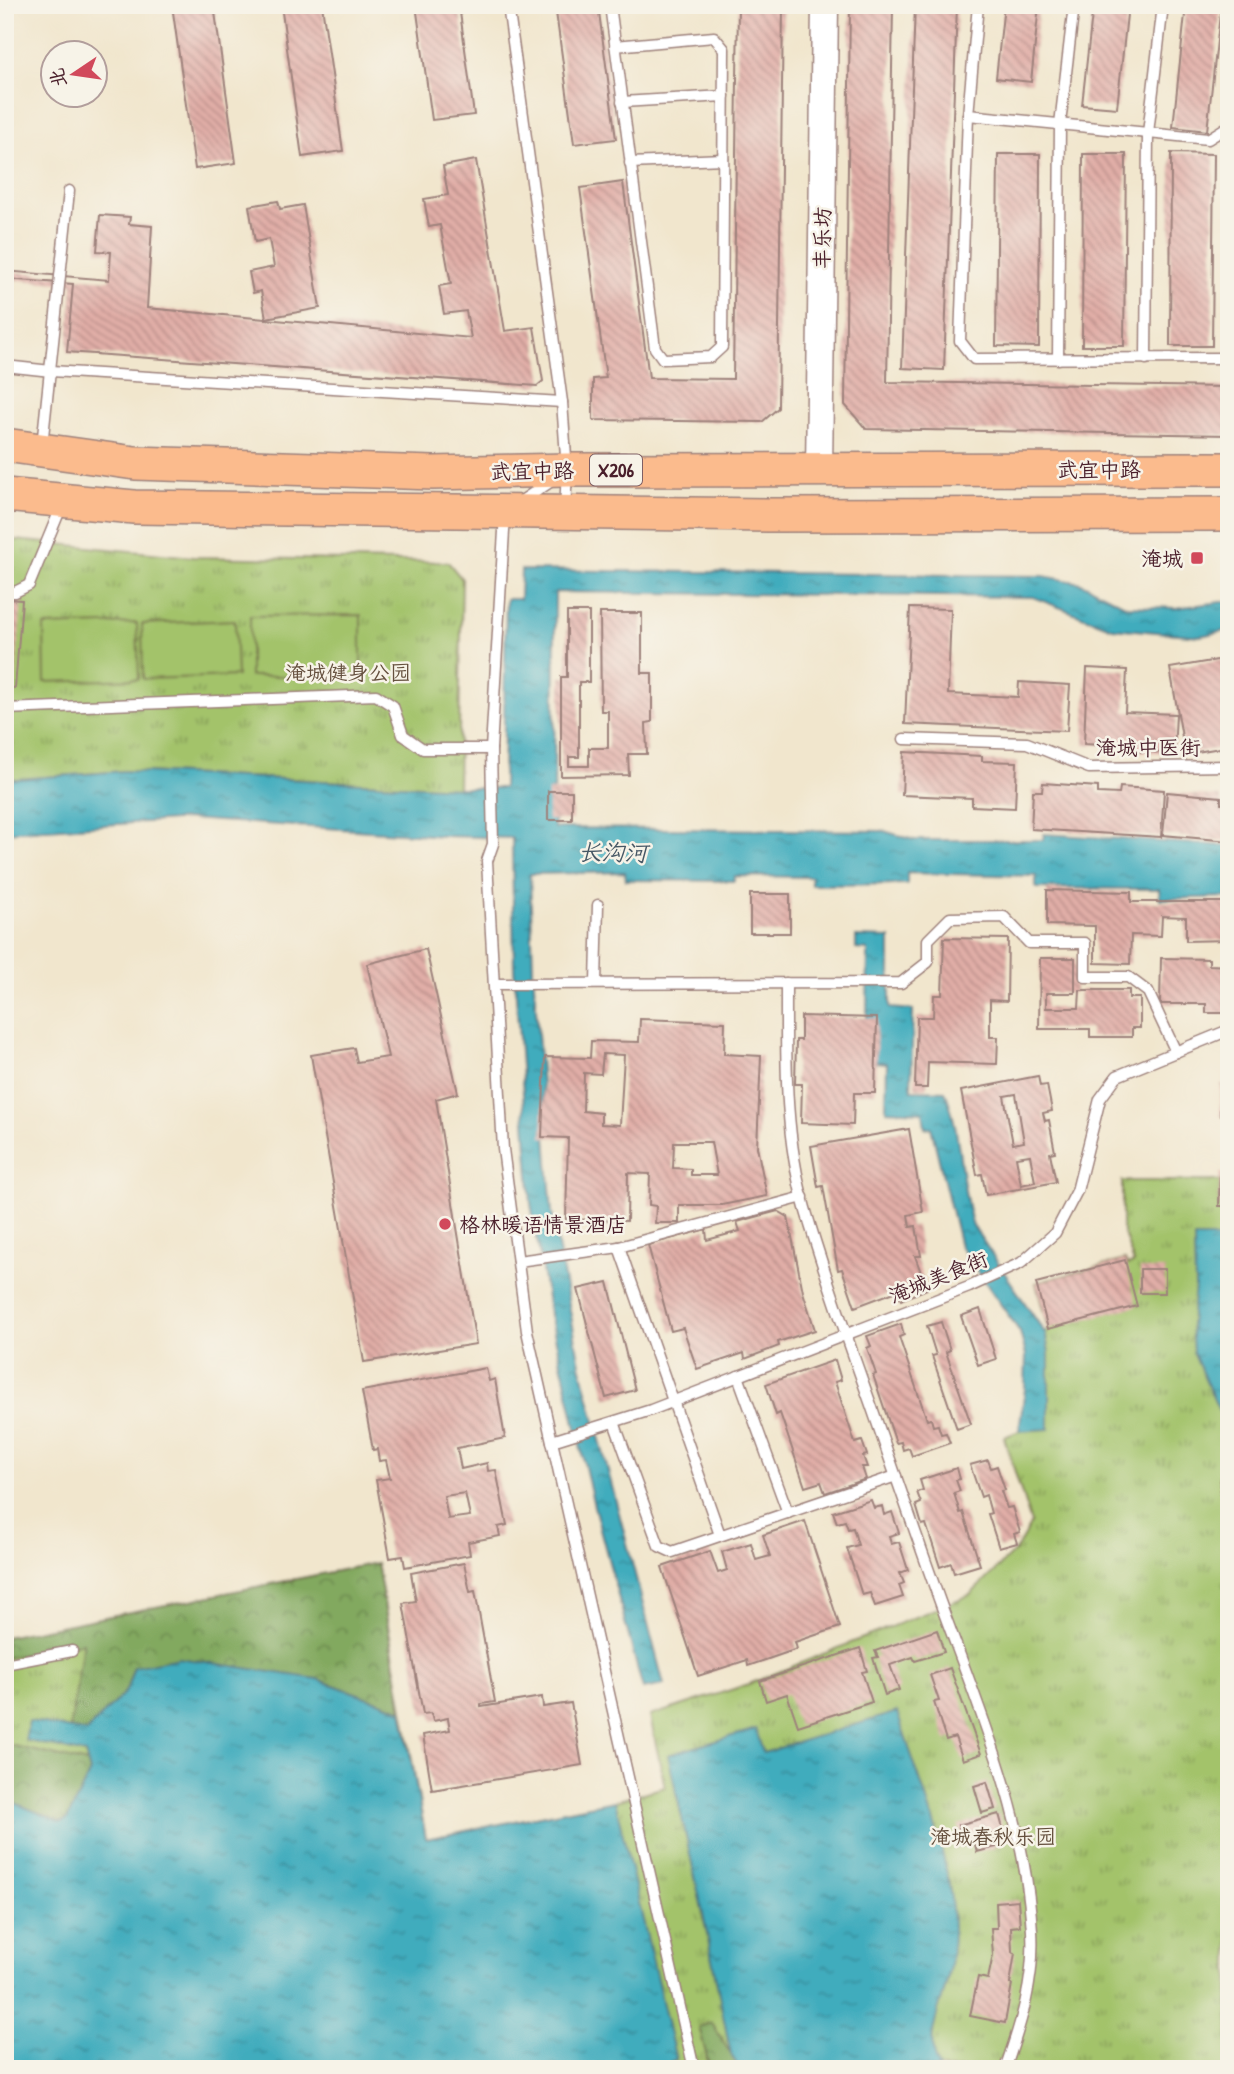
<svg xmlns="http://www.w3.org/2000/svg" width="1234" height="2074" viewBox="0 0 1234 2074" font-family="'Patrick Hand','LXGW WenKai TC',sans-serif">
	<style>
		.grass { fill: url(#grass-tufts); stroke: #76714b; stroke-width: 2 }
		.forest { fill: url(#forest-crowns); stroke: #666445; stroke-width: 2 }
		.pitch { fill: #a3c36b; stroke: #76714b; stroke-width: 2 }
		.water { fill: url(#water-ripples); stroke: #446674; stroke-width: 2 }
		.building { fill: url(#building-back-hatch); fill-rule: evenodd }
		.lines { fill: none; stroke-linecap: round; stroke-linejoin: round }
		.service-casing { stroke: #9e827c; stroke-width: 13 }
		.tertiary-casing { stroke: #9e827c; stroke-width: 29 }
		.primary-casing { stroke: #9e827c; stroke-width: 36 }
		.service { stroke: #fff; stroke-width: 10 }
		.tertiary { stroke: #fff; stroke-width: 26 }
		.primary { stroke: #fbbb8d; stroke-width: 33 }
		.poi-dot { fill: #d1495b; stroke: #f7f3e8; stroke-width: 2.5 }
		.labels { text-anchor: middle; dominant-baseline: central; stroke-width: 5; stroke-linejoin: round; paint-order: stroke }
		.shield { fill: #f7f3e8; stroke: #7e5f64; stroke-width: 2 }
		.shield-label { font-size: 19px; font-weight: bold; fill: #4a1f2b }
		.street-label { font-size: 21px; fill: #4a1f2b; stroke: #f7f3e8 }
		.poi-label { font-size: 21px; fill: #4a1f2b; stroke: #f7f3e8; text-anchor: end }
		.park-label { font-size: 21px; fill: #65503e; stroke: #f7f3e8 }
		.water-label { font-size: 23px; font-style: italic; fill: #465765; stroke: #f7f3e8 }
	</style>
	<defs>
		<pattern id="grass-tufts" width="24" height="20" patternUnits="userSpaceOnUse" patternTransform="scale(1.75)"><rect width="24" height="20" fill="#a3c36b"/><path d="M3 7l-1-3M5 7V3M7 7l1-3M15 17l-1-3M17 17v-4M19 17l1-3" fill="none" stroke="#879e58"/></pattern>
		<pattern id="forest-crowns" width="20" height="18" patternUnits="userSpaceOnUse" patternTransform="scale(1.75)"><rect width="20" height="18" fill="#82a95f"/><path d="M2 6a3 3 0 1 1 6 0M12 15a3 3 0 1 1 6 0" fill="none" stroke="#6c894f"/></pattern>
		<pattern id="water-ripples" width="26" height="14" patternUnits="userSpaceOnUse" patternTransform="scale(1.75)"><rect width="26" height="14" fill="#3facbd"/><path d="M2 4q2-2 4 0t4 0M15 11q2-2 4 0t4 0" fill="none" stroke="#378b9a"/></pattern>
		<pattern id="building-back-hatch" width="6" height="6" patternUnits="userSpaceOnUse" patternTransform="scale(1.75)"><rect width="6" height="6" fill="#e1aea7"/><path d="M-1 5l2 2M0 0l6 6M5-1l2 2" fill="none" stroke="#b88d88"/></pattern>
	</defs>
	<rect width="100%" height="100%" fill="#f7f3e8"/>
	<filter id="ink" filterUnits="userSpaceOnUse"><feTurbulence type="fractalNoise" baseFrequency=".0143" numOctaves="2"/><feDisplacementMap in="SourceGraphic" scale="14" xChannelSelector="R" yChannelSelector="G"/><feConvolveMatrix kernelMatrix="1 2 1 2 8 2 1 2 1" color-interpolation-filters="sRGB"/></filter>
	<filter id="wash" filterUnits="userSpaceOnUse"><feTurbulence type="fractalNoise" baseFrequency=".00686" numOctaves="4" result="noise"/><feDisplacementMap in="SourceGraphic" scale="28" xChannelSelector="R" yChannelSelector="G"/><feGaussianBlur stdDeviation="1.57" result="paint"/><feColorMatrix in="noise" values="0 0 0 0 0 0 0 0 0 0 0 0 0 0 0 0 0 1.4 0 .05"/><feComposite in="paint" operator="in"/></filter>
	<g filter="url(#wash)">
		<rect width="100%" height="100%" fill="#f1e6cd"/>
		<g class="grass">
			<path d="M5,539L193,557L448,562L462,579L458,788L125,771L5,780Z"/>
			<path d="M1122,1181H1220L1219,1206H1229V2069H5V1637L377,1563L426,1839L615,1801L665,1787L650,1716L749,1684L970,1595L1016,1550L1031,1523L1004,1437L1019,1431L1049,1428V1352L1045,1333L1048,1329L1036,1283L1125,1260L1127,1265L1134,1263L1122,1228Z"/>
		</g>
		<g class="forest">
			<path d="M377,1563L402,1710L317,1679L134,1667L126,1691L86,1732L70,1729L83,1643L5,1658V1637Z"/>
			<path d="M5,1744L88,1763L90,1772L67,1820L61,1822L5,1799Z"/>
			<path d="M712,2023L740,2069H710L699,2027Z"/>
		</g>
		<g class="pitch">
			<path d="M361,615V676H250V616Z"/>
			<path d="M235,620L237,676L143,679L142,624Z"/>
			<path d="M137,623L139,679L45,682L44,626Z"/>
		</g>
		<g class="water">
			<path d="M521,570L1043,576L1081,583L1127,606L1176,608L1229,601V630L1200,636L1113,628L1033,597L555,592L554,828L884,831L914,840H1043L1044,834L1229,846V897L1160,899L1159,889L1036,888V876L907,873V884L811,885V877L735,876L734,881L626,880L625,872L530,874L533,971L552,1213L580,1364L664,1685L643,1689L594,1506L549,1310L531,1204L514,968L512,838L445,836L189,819L5,832V780L125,771L458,788H503L506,599H520Z"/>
			<path d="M856,937L890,938V1008L913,1010L911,1090L945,1091C962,1134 959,1182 973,1226L1045,1333L1049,1352V1429L1019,1431L1025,1389L1026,1355L1020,1332L960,1246L931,1127L925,1128L923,1112L886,1110L887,1063L876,1062L867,1018L868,950L856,949Z"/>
			<path d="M1194,1238H1229V1423L1223,1420L1193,1352L1191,1323L1195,1287Z"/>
			<path d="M179,1658L317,1679L402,1710L426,1839L615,1801L676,2060L671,2061L670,2069H5V1799L61,1822L67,1820L90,1772L85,1754L25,1740L29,1721L86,1732L126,1691L134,1667Z"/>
			<path d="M897,1712C918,1778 953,1859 953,1929C953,1944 951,1962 948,1976C942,2008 922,2037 939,2069H740L731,2055L702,1909L668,1755L756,1729L763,1753Z"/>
		</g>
		<g id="blocks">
			<g class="building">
				<path d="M172,5H214L236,163L195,169Z"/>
				<path d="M281,5H322L343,151L302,157Z"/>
				<path d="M416,5H459L474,115L432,120Z"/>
				<path d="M555,5H598L616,139L574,144Z"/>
				<path d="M738,5H783L778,408L762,422L593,420V379L606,378L580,188L623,182L649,378L733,379Z"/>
				<path d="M850,5H893L887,382L1229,387V435L866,429L845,405Z"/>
				<path d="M915,5H957L944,370L902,368Z"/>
				<path d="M1004,5H1039L1031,82L996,78Z"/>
				<path d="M1093,5H1128L1117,108L1082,105Z"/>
				<path d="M1186,5H1221L1207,131L1173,127Z"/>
				<path d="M1171,153L1214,154L1212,346H1170Z"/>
				<path d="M998,154H1040L1039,347L996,346Z"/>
				<path d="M1083,154H1126L1124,346H1082Z"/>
				<path d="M476,160L505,331L534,327L543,381L537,386L67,352L73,284L5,279V271L109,280L111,252L97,251L100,215L130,217L129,224L152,226L147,308L471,338L466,311L444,314L439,286L451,284L440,225L429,227L424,199L448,195L443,166Z"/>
				<path d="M278,201L280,209L303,205L320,308L266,318L261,291L253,293L249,272L274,267L269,239L255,242L249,206Z"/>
				<path d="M5,599L22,600L15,688L5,687Z"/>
				<path d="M910,608L951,609L948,694L1018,697L1019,682L1070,685L1067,731L905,724Z"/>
				<path d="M567,612H589V682H579V757H569V766H589V748H608V711H601L600,613H642V673H652V722L646,723L647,754H628L629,775L561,776V677H567Z"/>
				<path d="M1229,658V737L1224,738L1226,747L1185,754L1170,668Z"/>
				<path d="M1087,668L1127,670L1125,712L1176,714L1174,753L1120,751V746L1084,744Z"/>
				<path d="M904,752L982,756V761L1017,762L1015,808L972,806V798L902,795Z"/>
				<path d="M1043,783L1098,787V793L1119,794L1120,787L1164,790L1161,837L1031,829L1033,791H1042Z"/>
				<rect x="548" y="791" width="24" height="29"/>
				<path d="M1167,792L1221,797V804H1229V841L1163,835Z"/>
				<path d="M1047,890L1131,892V902H1227L1229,940L1186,941V917L1162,916L1161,936L1131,935L1130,964L1095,963V926L1047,925Z"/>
				<rect x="750" y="894" width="40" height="39"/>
				<path d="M944,938L1008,939L1007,1001L990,1000V1037H998L997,1064L928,1062L927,1088H915L917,1017H933L934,995H942Z"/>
				<path d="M426,949L458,1093L436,1099L476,1344L364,1362L311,1055L354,1048L357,1062L388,1057L367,964Z"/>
				<path d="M1040,958H1075V993H1046V1008H1079L1080,990H1129V998H1140V1028H1132V1037H1090V1029H1039Z"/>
				<path d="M1161,958L1209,959V965L1229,966V1013H1206V1004H1160Z"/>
				<path d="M801,1016L877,1018L875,1093H854L853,1125L801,1123L802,1084H795L796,1040H801Z"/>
				<path d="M640,1019L725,1022L724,1054L761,1056L757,1147L767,1196L722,1205H679V1223H655L656,1206L649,1205L650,1174L628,1173L627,1221L566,1219L568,1138L542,1137L545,1057L590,1058L591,1041L639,1042ZM603,1054L624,1055L620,1125L601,1124V1113L583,1111L584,1073L601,1074ZM674,1142H711L717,1175H691V1169L673,1168Z"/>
				<path d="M1038,1076L1040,1086L1047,1085L1052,1111L1043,1113L1045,1121L1049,1120L1055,1152L1050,1153L1056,1182L986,1195L982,1174L977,1175L961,1091ZM1016,1094L1024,1142L1013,1144L1004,1096ZM1030,1155L1035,1182L1021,1185L1016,1157Z"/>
				<path d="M1221,1084H1229V1116H1220Z"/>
				<path d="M909,1129L923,1212L908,1215L910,1227L916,1226L921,1256H915L927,1289L901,1300L897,1291L855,1307L842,1269L838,1270L823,1186L818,1187L811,1146Z"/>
				<path d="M1220,1173L1229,1174V1206H1219Z"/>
				<path d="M778,1211L788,1217L803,1292L815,1330L778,1342L779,1346L745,1359L744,1353L697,1369L683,1328L671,1331L648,1245L706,1229L707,1240L740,1231L737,1222Z"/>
				<path d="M1125,1260L1137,1306L1048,1329L1036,1283Z"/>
				<rect x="1140" y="1269" width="25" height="24"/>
				<path d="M608,1282L635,1390L606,1398L578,1289Z"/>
				<path d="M980,1309L996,1359L978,1365L961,1316Z"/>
				<path d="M941,1322L950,1350L946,1352L971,1424L957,1429L932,1356L936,1355L927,1326Z"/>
				<path d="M901,1324L904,1335L899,1337L927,1420L931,1419L933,1426L938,1425L941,1434L946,1433L950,1443L912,1456L909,1448L903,1450L901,1442L896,1443L873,1375L876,1374L867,1348L871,1346L867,1336Z"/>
				<path d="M835,1360L841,1380L835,1382L855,1443L862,1441L867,1455L863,1456L867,1467H862L866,1479L825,1493L821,1482L805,1487L780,1413L776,1415L766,1384Z"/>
				<path d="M486,1368L489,1381L495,1379L505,1438L457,1448L461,1469L487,1463L488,1471L496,1470L507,1525L498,1527L500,1536L468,1542L470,1555L405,1567L403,1556L390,1558L376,1480L390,1478L386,1460L379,1461L377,1449L373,1450L362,1391ZM465,1493L470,1516L448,1519L444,1496Z"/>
				<path d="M1227,1441H1229V1511L1221,1509L1220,1482Z"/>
				<path d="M988,1460L991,1468L997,1466L1005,1490L1001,1491L1007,1508L1012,1507L1020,1532L1014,1534L1017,1543L999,1548L988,1514L991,1513L986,1495L981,1497L970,1465Z"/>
				<path d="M957,1468L960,1479L956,1480L960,1491L954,1493L960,1513L963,1512L980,1565L954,1573L951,1563L940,1567L926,1524L922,1525L916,1505L921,1503L917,1492L923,1490L920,1480Z"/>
				<path d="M871,1500L874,1508L882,1506L884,1515L892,1512L899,1533L889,1536L891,1544L899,1542L908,1570L900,1573L904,1583L899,1585L903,1597L875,1606L870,1593L862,1595L847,1548L858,1545L853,1528L848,1529L845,1521L837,1523L833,1512Z"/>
				<path d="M805,1521L840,1627L795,1642L797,1649L748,1666L747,1660L698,1676L662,1567L710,1551L718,1573L727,1570L722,1552L751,1543L756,1560L770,1556L763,1535Z"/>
				<path d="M464,1563L470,1592L475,1591L495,1702L481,1704V1707L542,1697L543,1707L571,1703L582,1765L432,1790L423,1735L450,1730L448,1718L433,1721L431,1713L423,1714L403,1603L416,1601L411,1573Z"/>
				<path d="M937,1630L944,1652L915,1661L913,1657L890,1665L899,1690L885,1695L873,1658L878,1657L875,1651Z"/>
				<path d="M860,1648L867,1671L862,1672L872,1702L798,1726L787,1694L766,1701L760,1681Z"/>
				<path d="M950,1668L981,1754L963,1760L955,1737L946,1740L934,1702L939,1701L930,1675Z"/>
				<path d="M987,1782L995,1809L982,1813L974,1786Z"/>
				<path d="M999,1814L1004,1832L992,1834L996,1847L977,1852L974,1841L963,1844L958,1825Z"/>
				<path d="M1018,1900L1020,1926L1011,1927L1012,1952L1015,1953L1010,1984H1012L1005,2023L970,2016L978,1977L988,1979L993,1955L991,1928H997L996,1902Z"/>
			</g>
		</g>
	</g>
	<g filter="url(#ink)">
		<use href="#blocks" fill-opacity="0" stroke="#9e827c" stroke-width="2"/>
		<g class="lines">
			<g class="service-casing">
				<g id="service">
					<path d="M508,5L562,402L567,470L565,510"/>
					<path d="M610,5L655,348L663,359L711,357L722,347L724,49L714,37L615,46"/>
					<path d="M978,5L968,115L960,341L974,359L1229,358"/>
					<path d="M622,102L724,96"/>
					<path d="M968,115L1208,139L1229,126"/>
					<path d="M630,163L723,159"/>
					<path d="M1058,359L1060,124L1074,5"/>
					<path d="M1146,359L1148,133L1163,5"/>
					<path d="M5,366L51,371L562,402"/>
					<path d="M42,446L69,191"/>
					<path d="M520,502L553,480"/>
					<path d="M505,514L491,749L493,844L487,861L503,1149L527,1331L694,2069"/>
					<path d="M5,592H15L29,585L62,505"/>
					<path d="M5,709L376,695L393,706L403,735L423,749H491"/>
					<path d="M904,739L1027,743L1089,768L1229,766"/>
					<path d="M596,983L598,905"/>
					<path d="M786,983C786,1059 784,1134 805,1208C824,1273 847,1338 870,1402C894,1471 918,1541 943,1610C982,1716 1025,1817 1032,1931C1035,1979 1021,2024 1005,2069"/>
					<path d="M494,984L901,983L928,962V940L950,918L1004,917L1029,943H1085V977H1128L1148,992L1176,1052"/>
					<path d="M619,1247L720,1535"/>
					<path d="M518,1261L619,1247L803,1197"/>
					<path d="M738,1376L788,1513"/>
					<path d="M614,1422L659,1546L672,1552L896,1476"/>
					<path d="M552,1441L651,1410L969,1287L1021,1263L1055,1233L1077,1191L1100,1099L1117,1076L1229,1030"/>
					<path d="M5,1664L72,1651"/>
				</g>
			</g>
			<g class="tertiary-casing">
				<path id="tertiary" d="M819,471L825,5"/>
			</g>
			<g class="primary-casing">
				<g id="primary">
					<path d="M5,445L135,463L433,473L567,470L1229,469"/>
					<path d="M5,495L134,507L768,515L1229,514"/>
				</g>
			</g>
			<use href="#service" class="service"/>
			<use href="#tertiary" class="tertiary"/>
			<use href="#primary" class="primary"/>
		</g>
	</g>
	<g class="poi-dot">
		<rect x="1190" y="551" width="14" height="14" rx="3.5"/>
		<circle cx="445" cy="1224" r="7"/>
	</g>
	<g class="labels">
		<rect class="shield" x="590" y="454.5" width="52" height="31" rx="5"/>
		<g class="shield-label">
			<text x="616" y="470">X206</text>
		</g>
		<g class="street-label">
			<text transform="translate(822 238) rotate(-89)">丰乐坊</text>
			<text x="1099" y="469">武宜中路</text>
			<text transform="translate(532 471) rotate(-1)">武宜中路</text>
			<text x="1148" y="747">淹城中医街</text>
			<text transform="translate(938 1277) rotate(-22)">淹城美食街</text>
		</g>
		<g class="poi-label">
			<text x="1183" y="558">淹城</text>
			<text x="459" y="1224" text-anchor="start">格林暖语情景酒店</text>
		</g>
		<g class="park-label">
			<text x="348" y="672">淹城健身公园</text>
			<text x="993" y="1836">淹城春秋乐园</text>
		</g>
		<g class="water-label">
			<text transform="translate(613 852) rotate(1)">长沟河</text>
		</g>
	</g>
	<rect width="1234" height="2074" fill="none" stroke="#f7f3e8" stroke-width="28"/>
	<g transform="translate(74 74) rotate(257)"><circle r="33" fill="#f7f3e8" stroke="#b29e9c" stroke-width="2"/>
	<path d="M0-5L12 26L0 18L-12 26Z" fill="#d1495b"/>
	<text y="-10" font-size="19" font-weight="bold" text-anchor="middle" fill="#4a1f2b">北</text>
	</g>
</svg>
